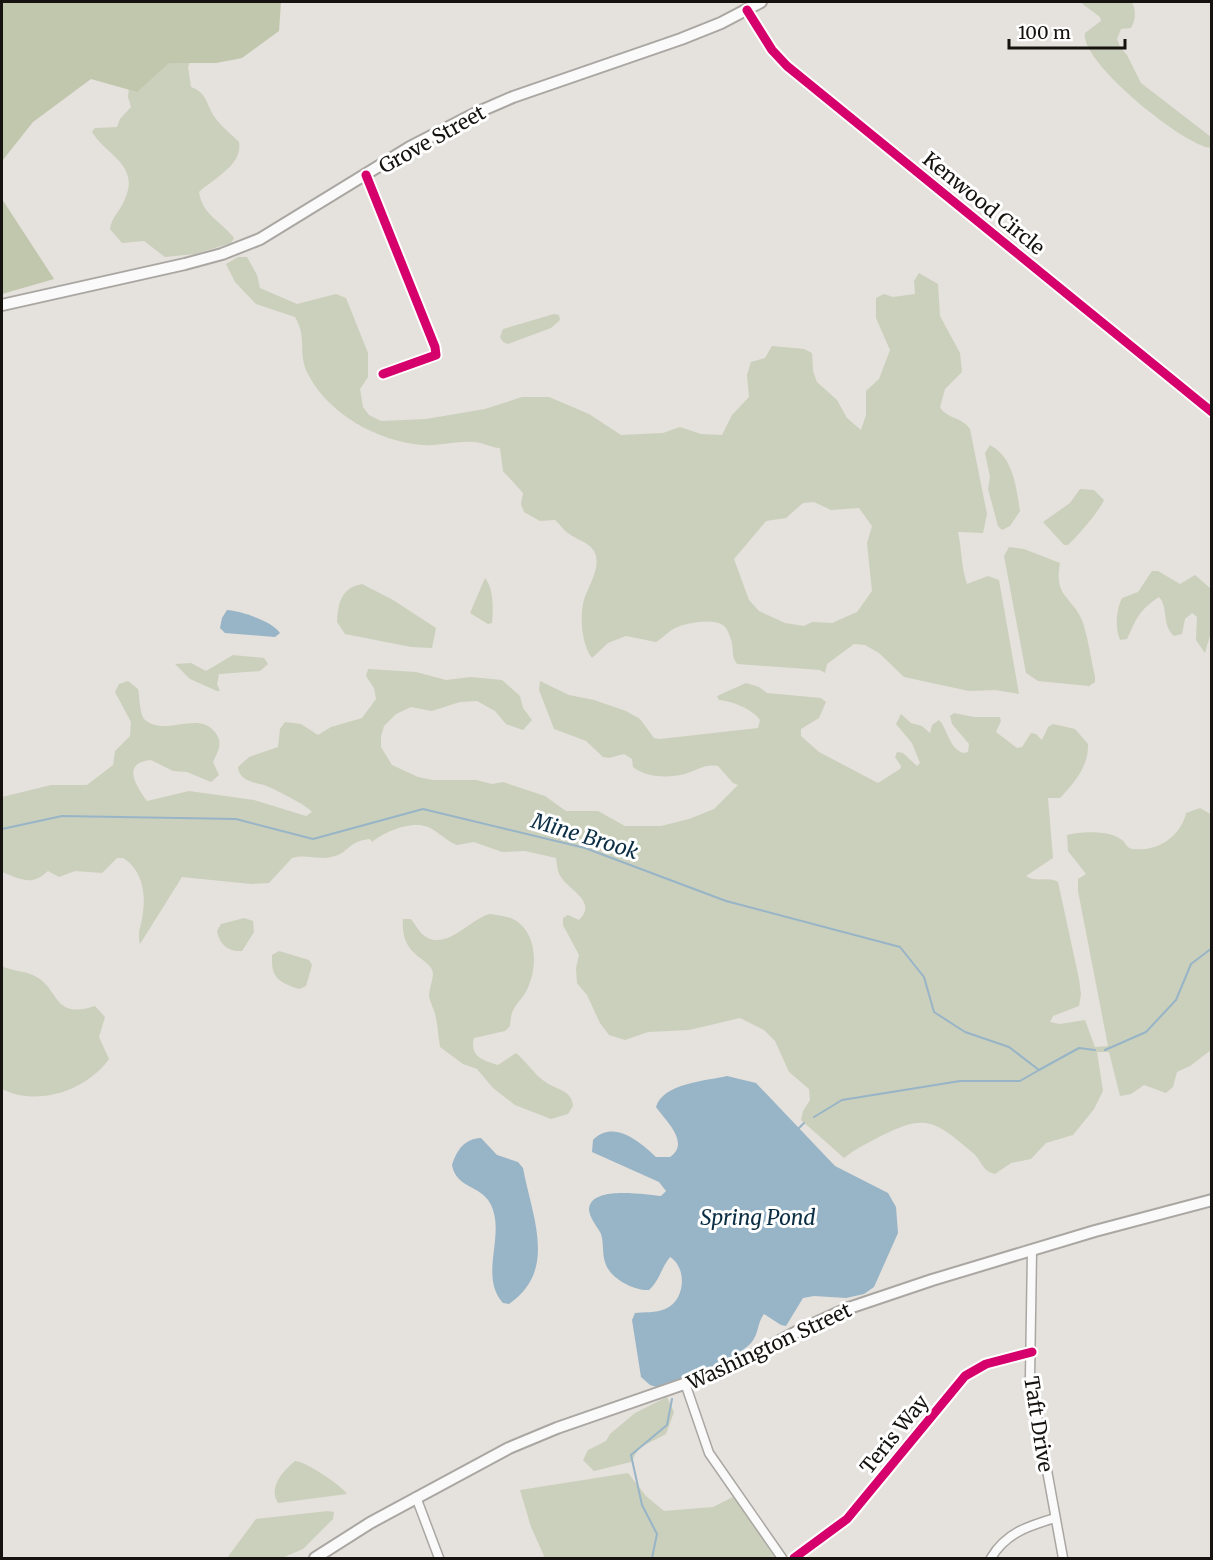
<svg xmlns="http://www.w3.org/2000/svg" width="1213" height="1560" viewBox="0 0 1213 1560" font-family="Merriweather,serif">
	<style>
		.green { fill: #cbd0bc; fill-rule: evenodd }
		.forest { fill: #c0c7ac }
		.water { fill: #98b4c7 }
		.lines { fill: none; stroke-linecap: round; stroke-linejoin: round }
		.stream { stroke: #98b4c7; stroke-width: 2 }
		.minor-casing { stroke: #aaa7a3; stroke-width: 11 }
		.secondary-casing { stroke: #aaa7a3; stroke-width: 14 }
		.minor { stroke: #fbfafa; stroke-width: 8 }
		.secondary { stroke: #fbfafa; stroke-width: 10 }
		.cycleway-casing { stroke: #fff; stroke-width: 13 }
		.cycleway { stroke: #d6006c; stroke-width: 9 }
		.labels { text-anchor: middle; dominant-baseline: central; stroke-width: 6; stroke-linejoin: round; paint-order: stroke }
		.street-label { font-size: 20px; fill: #15120f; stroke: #fff }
		.water-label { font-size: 21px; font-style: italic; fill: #0b2e44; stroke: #fff }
	</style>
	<rect width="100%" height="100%" fill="#e5e1dc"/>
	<g class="green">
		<path d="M1080,2H1132C1136,11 1136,19 1131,28L1121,29L1117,39L1120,47L1127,55L1141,83L1211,137V148C1184,146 1079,61 1085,33L1101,21L1100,17Z"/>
		<path d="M132,58H192L188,67L191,87C208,93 206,106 216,119C222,127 232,135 239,142C243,165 214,178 199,192C203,216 220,220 234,238L231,243L195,254L165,257L144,241L122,243L110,229C111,218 121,210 125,199C140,165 107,156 92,132L95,128L117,127L120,119L131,107L128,97Z"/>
		<path d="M238,257H247L257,275L260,288L297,304L336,294L346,298L368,353V377L360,389L363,407L369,415L381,421L426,419L485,409L522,397H549L589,414L621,435L663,433L680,427L701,434L722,435L732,415L749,397L747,375L751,362L765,358L772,346L804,349L812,353L813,371L817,382L837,400L847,418L861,430L866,415V391L879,379L890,350L876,318V298L884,294L893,297L915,294L914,281L919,273L938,284L940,316L960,353L962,372L945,389L940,407C948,420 961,416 970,429L987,514L983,533L958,532C962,550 961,567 967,584L988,576L999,580L1019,694L995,690L969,691L904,677L879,653L865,645L854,644L827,664L825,673L820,670L737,664C730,655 735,647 730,637C729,633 726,627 723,625C710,618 687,623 675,628C667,632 662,639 656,642L626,636L608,643L592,658C582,645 580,620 583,604C586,588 603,568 594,551C588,541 576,540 568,533C563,530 560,524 555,520L540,521L524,512L521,504L523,493L503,471L500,448C491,448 483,442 473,442C456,441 440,446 422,445C378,441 329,415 308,374C297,353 308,339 295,317L256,304L235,282L226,264ZM814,502L831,510L859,508L872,526L867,543L872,591L857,612L832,623L812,622L804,626L785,623L759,611L749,600L734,559L766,521L786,518L803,503Z"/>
		<path d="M554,314L559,315L560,320L551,328L508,344L503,342L500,337L503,329Z"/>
		<path d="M990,445C1014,458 1016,487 1020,511L1010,526L1002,530L998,526L988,489L990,477L985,453Z"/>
		<path d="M1080,489L1094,490L1104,500C1100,510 1077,537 1068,545H1064L1043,522L1070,503Z"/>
		<path d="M1009,547L1024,549L1060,563C1053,600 1075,596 1084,626C1089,643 1091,660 1095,677V682L1089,686L1038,681L1026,673L1004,556Z"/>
		<path d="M1152,571H1158L1180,584L1195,575L1210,588L1211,632L1205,653L1196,640L1197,617L1192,613L1185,619L1182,634L1174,636C1161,624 1169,608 1159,597C1138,611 1137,618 1127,639L1120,640C1115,627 1116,610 1122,598L1138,592Z"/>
		<path d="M485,578C494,589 493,609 492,623L488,624L470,613Z"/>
		<path d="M362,584L393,600L436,628L432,648L411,647L345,634L337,622C338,603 341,588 362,584Z"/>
		<path d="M233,655L264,658L268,664L260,671L219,674L217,684L220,691H217L190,679L175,664L191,663L206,671Z"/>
		<path d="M368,669L416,672L446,680L471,677L502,680L520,696L523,708L532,720L523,730L506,724L495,711L477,701L460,702L432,711L411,707L396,714L384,726L381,736V747L392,765L418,777L433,780H476L492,784L503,782L545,796L566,811H598L625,826H661L689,819L714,809L738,785L733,783L718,766C704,764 698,770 685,774C668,778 647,778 633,767L632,759L624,754L609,758L603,757L586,741L554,729L539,690L540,681L569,695L594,700L626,711L640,719L654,738L660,739L758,728L760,720C753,709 731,701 719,700L717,696L746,683L759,687L767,693L821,698L826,702L819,718L801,729V736L819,752L878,783L900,769L901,766L895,757L897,752L903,753L917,766L920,763L912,743L896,724L901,714L911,723L922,726L930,733L932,725L939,720C948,730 949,748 963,753L968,752L969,744L952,724L950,716L954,713L974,717H1000L1001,721L996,732L1017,748L1022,747L1031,733L1036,734L1042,740L1048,727L1053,724L1075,729L1088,744C1089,766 1074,783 1060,798H1048L1053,858L1026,876C1035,883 1048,876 1058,882L1079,979L1081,994L1079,1006L1053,1016L1050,1022L1060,1024L1085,1020L1095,1047L1108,1046L1078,891V879L1086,874L1068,851L1067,835C1081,831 1111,830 1122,840C1127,844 1126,848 1133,849C1158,852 1181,836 1186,813L1200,808L1212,815L1211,1050L1190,1066L1177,1072L1173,1087L1166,1093L1144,1085L1131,1094L1120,1096L1109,1052H1097L1103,1091L1094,1109L1073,1135L1046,1143L1031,1159L1011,1163L995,1174C982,1171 982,1161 973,1153C932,1117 923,1114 875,1139C864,1145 854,1150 844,1158L801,1120L803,1111L810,1100L809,1089L789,1072L775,1041L764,1030L740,1018L689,1030L648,1032L625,1040L609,1035L600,1023L587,995L577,983L576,968L579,955L563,925V918L568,915L579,920C598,902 569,890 561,877C557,872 557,863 556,858L525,851L502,852L474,842L457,845C446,841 438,831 428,827C411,820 384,832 372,842L370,839C347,841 349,854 331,857C318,860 306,854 292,858L269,883L251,884L182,877L140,944C137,930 142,925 143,912C146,891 141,869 123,858H117L102,873L75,871L59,877L48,871C31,887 21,879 2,872V797L51,785H87L113,765L115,751L130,736L131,722L115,692L119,684L128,681L138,689C140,697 139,714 145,720C166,737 198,710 215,732C223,743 219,750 213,762L219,775L211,782L187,772L173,771L151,760C120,763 137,787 147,801L189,791L254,800L306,816L312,812C308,806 276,790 267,786C256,782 239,782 238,767L249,757L278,747L280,729L285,722L301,724L318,735L331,727L362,718L376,699L374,688L366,676Z"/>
		<path d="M490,914C497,915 506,916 513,919C536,931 538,963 529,985C522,1004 511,1002 510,1026L505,1031L474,1038C469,1056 483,1061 498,1065L516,1053C527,1062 535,1076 547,1083C557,1090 572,1090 573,1106L568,1114L551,1119L515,1105L493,1088L477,1069L463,1064L440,1047C438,1036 438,1025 435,1014C434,1009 430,1002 429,996C429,989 433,980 433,973C431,957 400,958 403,919H411C415,924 420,934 426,937C448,950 471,918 490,914Z"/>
		<path d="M244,918L253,921L254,932L242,951C228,952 220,945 217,931L221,924Z"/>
		<path d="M279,951L309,960L312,965L306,986L299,989C278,982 271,978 272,955Z"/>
		<path d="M2,966C12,971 24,971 33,975C61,988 51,1020 95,1006L105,1017L99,1037L109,1059C86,1091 37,1107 2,1089Z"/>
		<path d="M667,1397L674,1412L666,1434L639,1448L631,1462L594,1471L583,1460L588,1450L606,1441L610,1434L635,1413Z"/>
		<path d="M295,1461C305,1461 342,1486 347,1494L278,1503C268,1487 283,1471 295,1461Z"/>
		<path d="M628,1473L646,1496L664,1511L713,1507L735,1496L776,1558H542L544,1556L531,1527L520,1490Z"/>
		<path d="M328,1511L334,1512L333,1519L303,1549L282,1558H227L256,1519Z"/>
	</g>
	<g class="forest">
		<path d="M2,2H281L279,31L242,58L216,63H169L137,92L91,79L33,122L2,161Z"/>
		<path d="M2,199L54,279L2,294Z"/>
	</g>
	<g class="water">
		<path d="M227,610C241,611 272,621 280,633L275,637L225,633L220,628L222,618Z"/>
		<path d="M727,1076L756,1083L835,1166L888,1193L896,1207L898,1233L874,1287L864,1294L846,1298L814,1296L803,1298L786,1326L781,1325L764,1314C757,1323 759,1334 751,1343C740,1356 679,1382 660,1388L650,1385L641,1377L632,1320L635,1313C644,1312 656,1313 665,1309C685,1302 688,1268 670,1257C661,1268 660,1280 649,1290C634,1291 609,1278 605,1262C602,1253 604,1243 601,1234C598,1227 589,1218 589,1209C591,1185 646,1195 661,1196L666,1191L659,1182L592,1152L593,1140C614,1119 640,1142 656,1157H670C691,1143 665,1120 656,1107C663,1083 706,1081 727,1076Z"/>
		<path d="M481,1138L497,1155L518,1162L523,1168C532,1217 558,1270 509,1304L503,1303C478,1275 507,1234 490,1203C480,1185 456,1188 452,1165C457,1150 464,1139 481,1138Z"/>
	</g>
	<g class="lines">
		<g class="stream">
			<path d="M2,829L62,816L236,819L313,839L423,809L585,848L726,901L900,947L924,977L934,1012L965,1032L1009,1047L1039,1070L1079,1048L1095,1050"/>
			<path d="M1105,1050L1146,1032L1176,1000L1191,964L1212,948"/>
			<path d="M814,1117L842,1100L960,1081H1020L1039,1070"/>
			<path d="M797,1130L804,1123"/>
			<path d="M652,1558L657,1534L642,1505L631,1455L667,1425L672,1399"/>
		</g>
		<g class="minor-casing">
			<g id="minor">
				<path d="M747,10L772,50L787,66L1212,412"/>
				<path d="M366,175L435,347L436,355L383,374"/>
				<path d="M1032,1251L1030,1377L1063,1558"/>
				<path d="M686,1386L709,1453L782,1558"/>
				<path d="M416,1497L439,1558"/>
				<path d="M794,1558L847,1519L965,1376L986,1364L1032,1352"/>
				<path d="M991,1558C1006,1533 1028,1526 1055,1518"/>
			</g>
		</g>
		<g class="secondary-casing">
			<g id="secondary">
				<path d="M2,305L185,264L222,254L260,239L410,147L476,113L513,97L681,39L721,23L761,2"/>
				<path d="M315,1558L370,1523L509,1448L557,1428L730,1368L800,1330L846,1309L932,1280L1095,1231L1212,1200"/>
			</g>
		</g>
		<use href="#minor" class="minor"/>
		<use href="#secondary" class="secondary"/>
		<g class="cycleway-casing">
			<g id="cycleway">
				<path d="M747,10L772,50L787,66L1212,412"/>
				<path d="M366,175L435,347L436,355L383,374"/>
				<path d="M794,1558L847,1519L965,1376L986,1364L1032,1352"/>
			</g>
		</g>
		<use href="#cycleway" class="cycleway"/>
	</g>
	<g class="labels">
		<g class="street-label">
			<text transform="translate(432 139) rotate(-29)">Grove Street</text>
			<text transform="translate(984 203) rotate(39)">Kenwood Circle</text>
			<text transform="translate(769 1346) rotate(-25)">Washington Street</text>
			<text transform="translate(1039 1424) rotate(81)">Taft Drive</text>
			<text transform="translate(894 1434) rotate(-51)">Teris Way</text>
		</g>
		<g class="water-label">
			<text transform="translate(585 836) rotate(17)">Mine Brook</text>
			<text x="758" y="1217">Spring Pond</text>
		</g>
	</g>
	<rect width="1213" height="1560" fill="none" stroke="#15120f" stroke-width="6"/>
	<path d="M1009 39v9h116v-9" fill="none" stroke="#15120f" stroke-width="3"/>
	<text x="1018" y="39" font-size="18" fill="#15120f" stroke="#ffffff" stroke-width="4.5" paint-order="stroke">100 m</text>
</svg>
